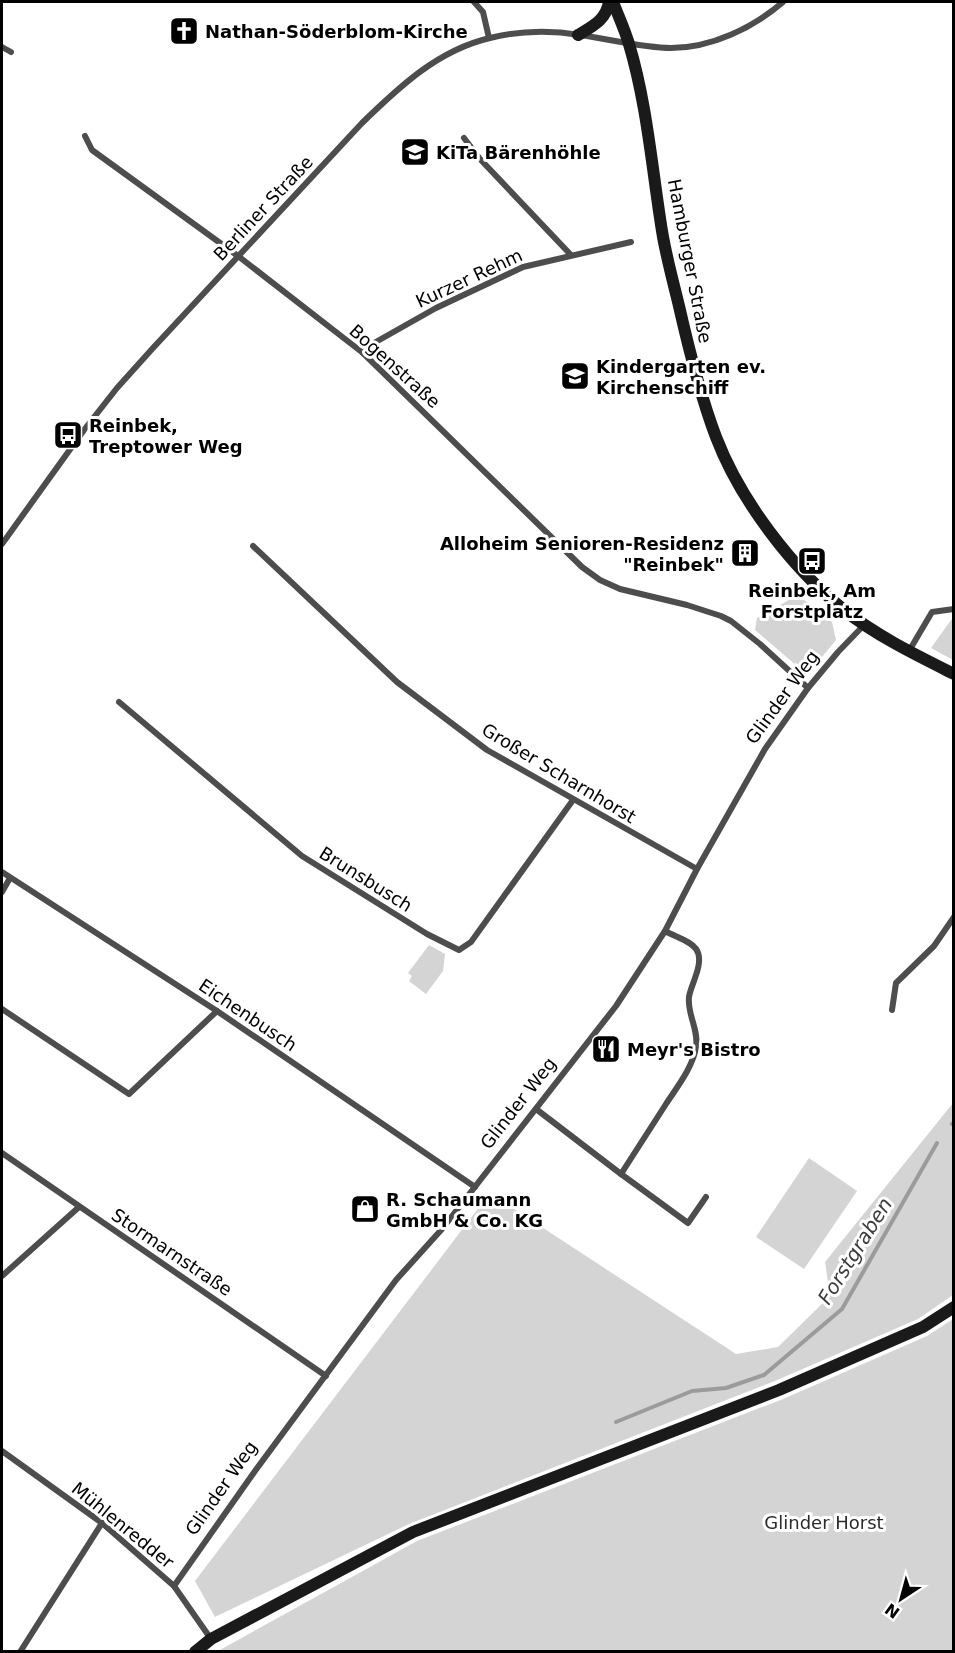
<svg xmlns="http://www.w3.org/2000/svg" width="955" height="1653" viewBox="0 0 955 1653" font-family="'DejaVu Sans',sans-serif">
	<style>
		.green { fill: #d4d4d4 }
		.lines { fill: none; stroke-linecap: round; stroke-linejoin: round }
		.stream { stroke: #9b9b9b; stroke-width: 4 }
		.minor { stroke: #4d4d4d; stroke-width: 6 }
		.secondary { stroke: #1a1a1a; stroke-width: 12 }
		.labels { text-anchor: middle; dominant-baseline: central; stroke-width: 6; stroke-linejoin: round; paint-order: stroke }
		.poi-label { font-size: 18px; font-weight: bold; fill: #000; stroke: #fff; text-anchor: start }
		.street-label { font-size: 18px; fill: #000; stroke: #fff }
		.park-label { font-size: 18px; fill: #2b2b2b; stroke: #fff }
		.water-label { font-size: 20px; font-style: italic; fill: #3c3c3c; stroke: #fff }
	</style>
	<rect width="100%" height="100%" fill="#fff"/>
	<g class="green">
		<path d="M798,598L806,601L832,622L836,640L813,668L797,666L755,630L757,618L789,600Z"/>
		<path d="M951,620H953V660L931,648Z"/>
		<path d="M429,945L445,954L443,971L426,994L409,981L412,976L408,973Z"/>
		<path d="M953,1103V1295L918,1319L775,1381L409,1524L215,1617L195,1581L480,1206L511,1207L736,1354L778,1347L830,1296L825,1262Z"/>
		<path d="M809,1158L857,1191L804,1269L756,1237Z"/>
		<path d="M953,1319V1651H218L417,1541L783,1399L927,1336Z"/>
	</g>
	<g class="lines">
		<g class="stream">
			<path d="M952,1124L954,1122"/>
			<path d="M616,1422L692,1391L726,1388L764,1375L842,1309L937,1143"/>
		</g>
		<g class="minor">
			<path d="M474,2L483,12L489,38"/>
			<path d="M2,47L11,52"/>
			<path d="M85,136L92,150L238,256L363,353L582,567L600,580L620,589L687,605L721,616L731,621L760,644L808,688"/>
			<path d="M464,138L480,159L571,255"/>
			<path d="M363,353L374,343L436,308L523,267L631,242"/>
			<path d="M2,544L84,430L117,388L153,348L362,123C399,87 438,50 490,38C518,31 551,30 580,35C609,39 643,48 671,48C711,48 753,28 783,2"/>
			<path d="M253,546L397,682L487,750L697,869"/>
			<path d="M909,651L932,612L954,609"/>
			<path d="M119,702L302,856L427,934L459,950L471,942L573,800"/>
			<path d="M2,872L217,1011L475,1187"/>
			<path d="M2,892L10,878"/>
			<path d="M2,1009L129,1094L217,1011"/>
			<path d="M892,1010L896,983L934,946L954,917"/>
			<path d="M536,1109L621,1174C636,1151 651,1127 666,1104C677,1087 693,1067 696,1047C699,1030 687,1014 689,997C690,990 694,982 696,975C707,944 688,943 665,931"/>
			<path d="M2,1153L326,1376"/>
			<path d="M621,1174L688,1223L706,1197"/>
			<path d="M2,1276L79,1207"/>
			<path d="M2,1451L102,1523L174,1586L211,1639"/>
			<path d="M174,1586L255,1471L396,1280L442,1229L616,1006L665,931L697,869L765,749L808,688L838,652L864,625"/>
			<path d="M20,1652L102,1523"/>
		</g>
		<g class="secondary">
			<path d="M613,2C618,15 625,30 629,44C647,104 652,169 662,231C666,256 673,281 679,306C689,350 700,395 716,437C740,500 792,568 844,610C877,636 916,655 954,674"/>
			<path d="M578,35C593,26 606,20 609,2"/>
			<path d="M195,1652L211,1639L413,1532L779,1390L923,1327L954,1307"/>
		</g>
	</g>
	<defs>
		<g id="church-square" transform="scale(1.5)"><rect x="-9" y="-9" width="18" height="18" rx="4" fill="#000" stroke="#fff"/><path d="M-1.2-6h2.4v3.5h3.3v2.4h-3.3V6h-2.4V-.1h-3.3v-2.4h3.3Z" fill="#fff"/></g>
		<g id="school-square" transform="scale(1.5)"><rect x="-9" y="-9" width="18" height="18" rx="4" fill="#000" stroke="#fff"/><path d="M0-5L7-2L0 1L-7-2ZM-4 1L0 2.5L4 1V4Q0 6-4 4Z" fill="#fff"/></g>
		<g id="bus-square" transform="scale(1.5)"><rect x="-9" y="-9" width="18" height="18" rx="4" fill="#000" stroke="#fff"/><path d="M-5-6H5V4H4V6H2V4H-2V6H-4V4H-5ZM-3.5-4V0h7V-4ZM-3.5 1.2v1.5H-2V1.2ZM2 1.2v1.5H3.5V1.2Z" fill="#fff"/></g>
		<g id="building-square" transform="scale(1.5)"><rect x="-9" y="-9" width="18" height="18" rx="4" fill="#000" stroke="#fff"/><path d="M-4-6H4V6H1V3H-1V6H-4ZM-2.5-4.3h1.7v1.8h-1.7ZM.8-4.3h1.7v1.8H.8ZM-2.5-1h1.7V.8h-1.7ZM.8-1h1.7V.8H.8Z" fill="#fff"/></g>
		<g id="restaurant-square" transform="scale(1.5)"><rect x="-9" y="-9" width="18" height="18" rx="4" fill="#000" stroke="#fff"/><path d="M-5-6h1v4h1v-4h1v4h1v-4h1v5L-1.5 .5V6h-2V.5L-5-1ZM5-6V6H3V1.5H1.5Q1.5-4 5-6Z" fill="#fff"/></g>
		<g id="shop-square" transform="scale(1.5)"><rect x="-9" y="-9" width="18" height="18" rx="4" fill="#000" stroke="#fff"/><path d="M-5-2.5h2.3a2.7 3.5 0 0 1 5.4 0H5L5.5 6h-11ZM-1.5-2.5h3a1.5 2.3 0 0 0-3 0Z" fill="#fff"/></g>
	</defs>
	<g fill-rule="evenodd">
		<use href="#church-square" x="184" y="31"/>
		<use href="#school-square" x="415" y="152"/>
		<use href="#school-square" x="575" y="376"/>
		<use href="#bus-square" x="68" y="435"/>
		<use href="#building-square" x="745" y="553"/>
		<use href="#bus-square" x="812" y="561"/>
		<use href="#restaurant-square" x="606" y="1049"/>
		<use href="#shop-square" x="365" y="1209"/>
	</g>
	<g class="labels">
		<g class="poi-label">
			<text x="205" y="31">Nathan-Söderblom-Kirche</text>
			<text x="436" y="152">KiTa Bärenhöhle</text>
			<text x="596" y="366">Kindergarten ev.<tspan x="596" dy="21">Kirchenschiff</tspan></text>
			<text x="89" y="425">Reinbek,<tspan x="89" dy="21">Treptower Weg</tspan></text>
			<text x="724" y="543" text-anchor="end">Alloheim Senioren-Residenz<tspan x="724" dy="21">"Reinbek"</tspan></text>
			<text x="812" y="590" text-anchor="middle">Reinbek, Am<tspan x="812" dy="21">Forstplatz</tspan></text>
			<text x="627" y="1049">Meyr's Bistro</text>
			<text x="386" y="1199">R. Schaumann<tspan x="386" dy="21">GmbH &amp; Co. KG</tspan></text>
		</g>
		<g class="street-label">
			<text transform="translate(263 208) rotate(-47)">Berliner Straße</text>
			<text transform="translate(690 261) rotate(79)">Hamburger Straße</text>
			<text transform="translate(469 278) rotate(-25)">Kurzer Rehm</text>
			<text transform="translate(395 366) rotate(42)">Bogenstraße</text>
			<text transform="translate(782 697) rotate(-54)">Glinder Weg</text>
			<text transform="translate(559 773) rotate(31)">Großer Scharnhorst</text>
			<text transform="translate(366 879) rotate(32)">Brunsbusch</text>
			<text transform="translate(248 1015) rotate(34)">Eichenbusch</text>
			<text transform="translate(518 1103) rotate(-52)">Glinder Weg</text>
			<text transform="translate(172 1252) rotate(34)">Stormarnstraße</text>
			<text transform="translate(221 1488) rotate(-55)">Glinder Weg</text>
			<text transform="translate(123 1525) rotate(39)">Mühlenredder</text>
		</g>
		<g class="park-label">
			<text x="824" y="1522">Glinder Horst</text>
		</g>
		<g class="water-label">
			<text transform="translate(855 1251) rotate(-58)">Forstgraben</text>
		</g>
	</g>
	<rect width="955" height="1653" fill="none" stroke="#000000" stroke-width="6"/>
	<g transform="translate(901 1599) rotate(216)" stroke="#ffffff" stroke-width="4.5" paint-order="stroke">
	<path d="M0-4.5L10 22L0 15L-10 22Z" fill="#000000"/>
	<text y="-9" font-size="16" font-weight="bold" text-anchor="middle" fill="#000000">N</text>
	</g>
</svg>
